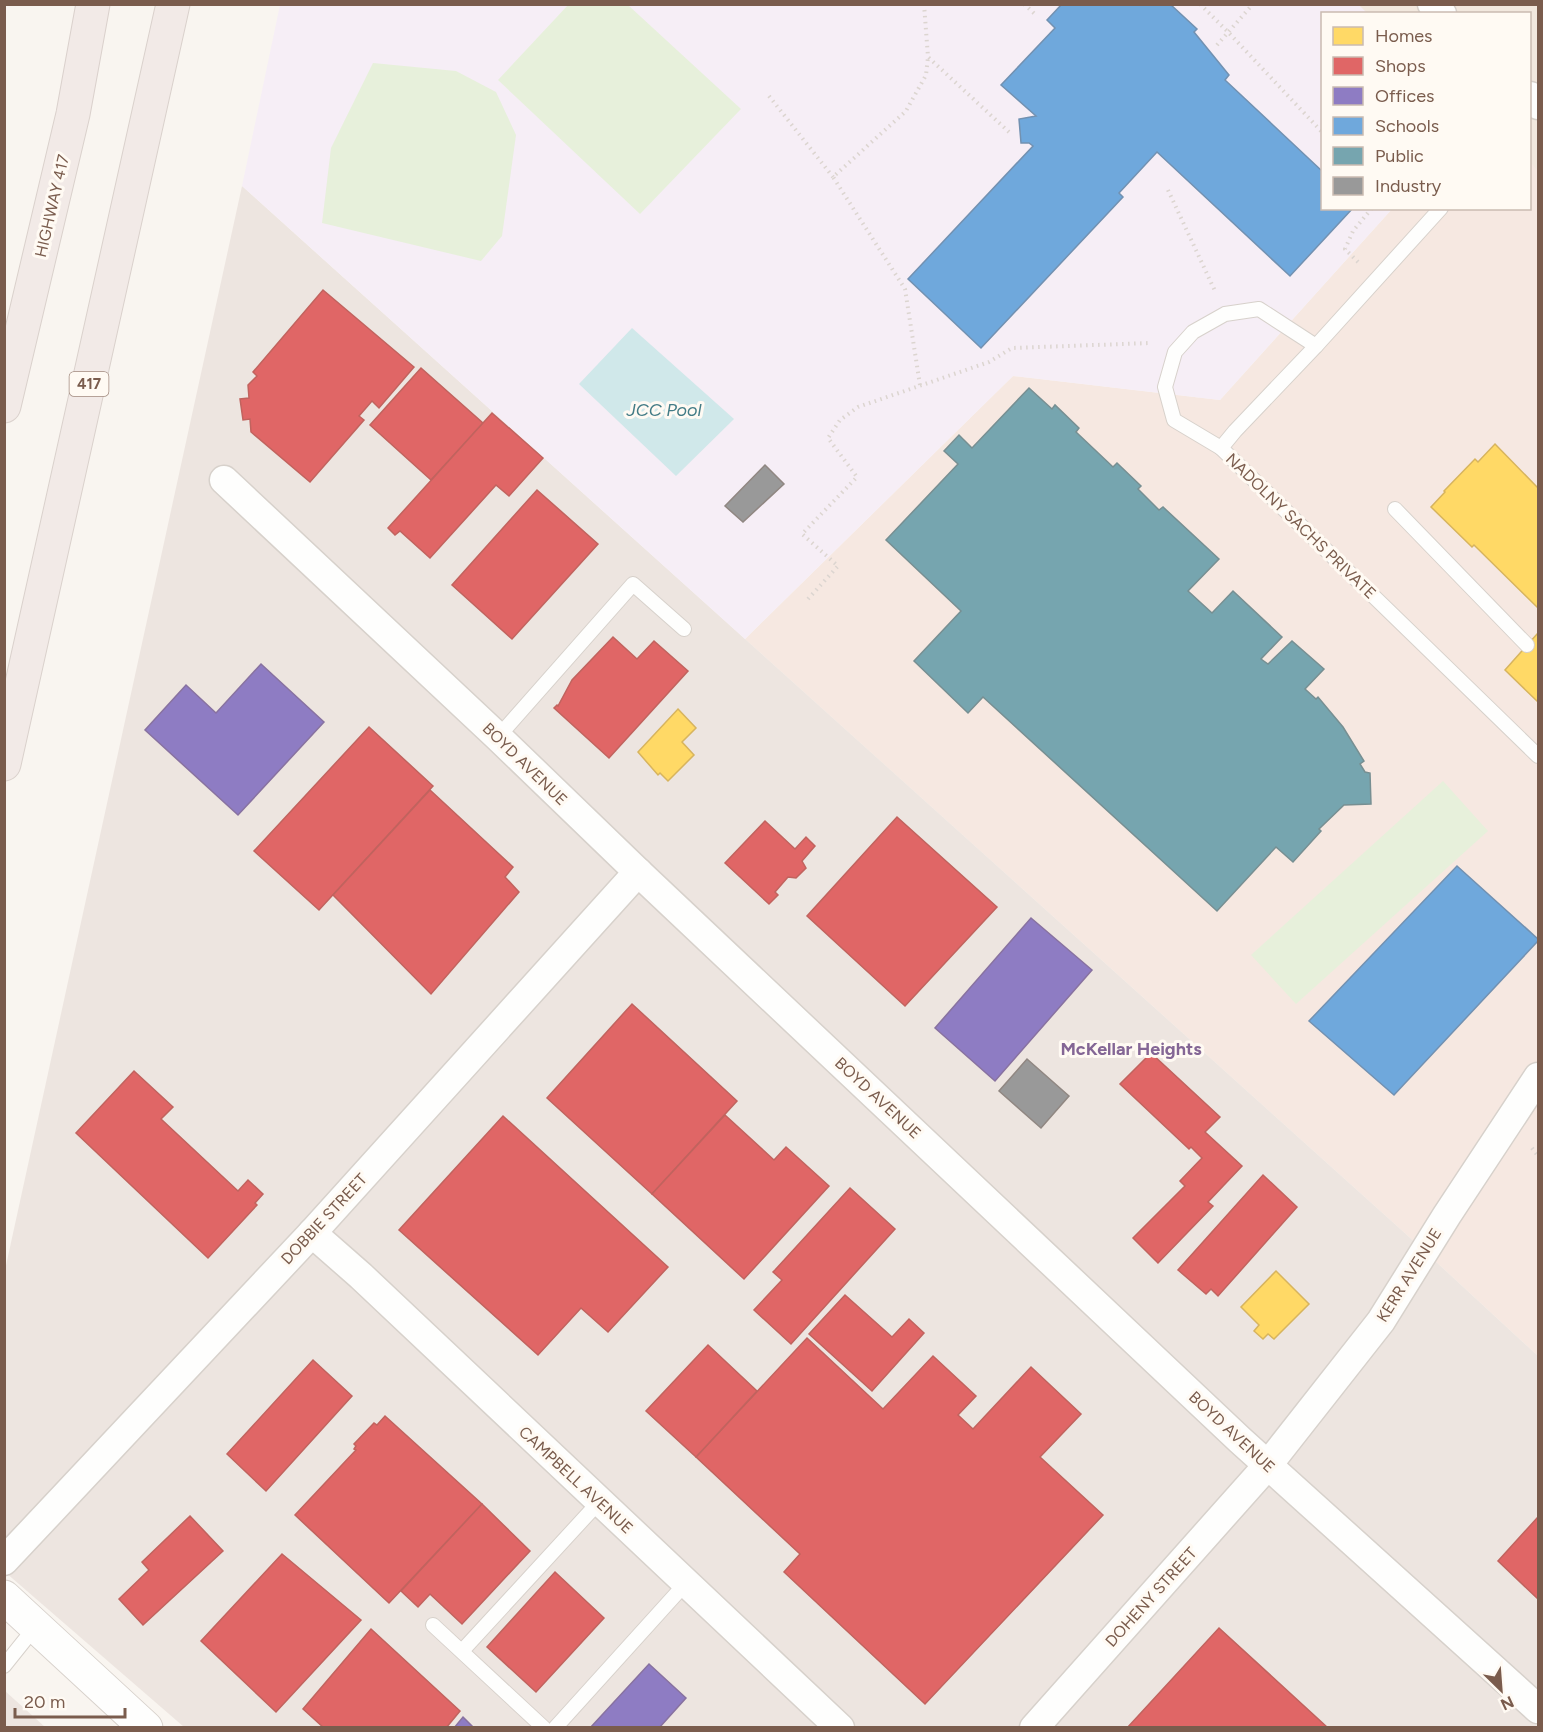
<svg xmlns="http://www.w3.org/2000/svg" width="1543" height="1732" viewBox="0 0 1543 1732" font-family="Figtree,sans-serif">
	<style>
		.residential { fill: #f2e8de }
		.commercial { fill: #f6e8e1 }
		.industrial { fill: #ede5e0 }
		.education { fill: #f6eef6 }
		.green { fill: #e7f0db }
		.water { fill: #d0e8ea }
		.homes { fill: #ffd966; stroke: #d7b45e; stroke-width: 1.5 }
		.shops { fill: #e06666; stroke: #c1635e; stroke-width: 1.5 }
		.offices { fill: #8e7cc3; stroke: #8872a0; stroke-width: 1.5 }
		.schools { fill: #6fa8dc; stroke: #7291b1; stroke-width: 1.5 }
		.public { fill: #76a5af; stroke: #778f92; stroke-width: 1.5 }
		.industry { fill: #999; stroke: #908782; stroke-width: 1.5 }
		.lines { fill: none; stroke-linecap: round; stroke-linejoin: round }
		.service-casing { stroke: #d7d1cb; stroke-width: 16 }
		.minor-casing { stroke: #d7d1cb; stroke-width: 31 }
		.tertiary-casing { stroke: #d7d1cb; stroke-width: 35 }
		.motorway-casing { stroke: #dad1cc; stroke-width: 35 }
		.path { stroke: #dcd5d0; stroke-width: 4; stroke-dasharray: 1.5 4.5; stroke-linecap: butt }
		.service { stroke: #fefefd; stroke-width: 14 }
		.minor { stroke: #fefefd; stroke-width: 28 }
		.tertiary { stroke: #fefefd; stroke-width: 33 }
		.motorway { stroke: #f2eae7; stroke-width: 33 }
		.labels { text-anchor: middle; dominant-baseline: central; stroke-width: 6; stroke-linejoin: round; paint-order: stroke }
		.shield { fill: #fffaf3; stroke: #a28b7f; stroke-width: 1.5 }
		.shield-label { font-size: 15px; font-weight: bold; fill: #7a5c4d }
		.street-label { font-size: 16px; fill: #7a5c4d; stroke: #fffaf3 }
		.water-label { font-size: 18px; font-style: italic; fill: #437c86; stroke: #fffaf3 }
		.neighbourhood-label { font-size: 18px; font-weight: bold; fill: #846695; stroke: #fffaf3 }
	</style>
	<rect width="100%" height="100%" fill="#f9f5f0"/>
	<path class="residential" d="M1352,5H1538V176L1530,168V14L1362,13Z"/>
	<path class="commercial" d="M1530,162L1538,171V1356L1407,1235L745,639L1013,376L1220,400L1392,209L1530,208Z"/>
	<g class="industrial">
		<path d="M242,186L1407,1235L1538,1356V1727H184L5,1572V1270Z"/>
		<path d="M5,1691L45,1727H5Z"/>
	</g>
	<path class="education" d="M1358,4L1367,13L1322,14V208L1392,209L1220,400L1013,376L745,639L242,186L280,5Z"/>
	<g class="green">
		<path d="M569,4L628,5L741,109L640,214L498,80Z"/>
		<path d="M373,63L456,71L496,92L516,135L502,236L481,261L322,223L331,148Z"/>
		<path d="M1443,781L1488,831L1296,1004L1251,955Z"/>
	</g>
	<path class="water" d="M632,328L734,419L676,476L579,384Z"/>
	<g class="homes">
		<path d="M1495,444L1538,488V608L1474,545L1472,547L1431,507L1445,492L1444,491L1475,459L1478,462Z"/>
		<path d="M1538,633V702L1505,670Z"/>
		<path d="M678,709L696,728L682,742L694,755L668,781L660,773L658,775L638,752Z"/>
		<path d="M1276,1271L1309,1304L1274,1339L1268,1334L1263,1339L1254,1331L1259,1325L1241,1307Z"/>
	</g>
	<g class="shops">
		<path d="M323,290L414,367L379,408L372,401L359,416L364,420L310,482L251,432L250,419L243,420L240,399L249,398L248,385L257,376L253,372Z"/>
		<path d="M421,368L483,423L431,480L370,425Z"/>
		<path d="M492,413L543,458L509,496L496,485L430,558L400,531L395,535L388,528Z"/>
		<path d="M537,490L598,544L512,639L452,585Z"/>
		<path d="M613,637L637,659L654,641L688,671L609,758L554,708L557,705L558,706L572,680Z"/>
		<path d="M369,727L433,786L319,910L254,851Z"/>
		<path d="M430,790L513,867L505,877L519,892L431,994L333,895Z"/>
		<path d="M897,817L997,907L905,1006L807,916Z"/>
		<path d="M765,821L795,849L806,837L815,846L802,861L806,868L796,878L788,877L775,892L778,895L769,904L725,863Z"/>
		<path d="M632,1004L737,1101L652,1194L547,1098Z"/>
		<path d="M1151,1053L1220,1117L1205,1132L1242,1166L1208,1202L1213,1206L1158,1263L1133,1238L1185,1186L1180,1181L1202,1158L1191,1147L1189,1149L1120,1084Z"/>
		<path d="M134,1071L173,1107L161,1119L238,1191L248,1180L263,1194L255,1203L257,1205L208,1258L76,1133Z"/>
		<path d="M725,1115L774,1160L786,1147L829,1186L744,1279L652,1194Z"/>
		<path d="M503,1116L668,1267L608,1332L581,1308L538,1355L399,1230Z"/>
		<path d="M1263,1175L1297,1207L1218,1296L1211,1289L1206,1294L1178,1270Z"/>
		<path d="M850,1188L895,1229L791,1344L754,1310L782,1280L773,1272L775,1270Z"/>
		<path d="M845,1295L892,1337L909,1319L924,1333L872,1391L809,1334Z"/>
		<path d="M807,1338L883,1409L933,1356L976,1396L958,1415L973,1429L1031,1367L1081,1414L1040,1457L1103,1515L925,1704L784,1572L800,1554L696,1457Z"/>
		<path d="M708,1345L757,1391L696,1457L646,1411Z"/>
		<path d="M313,1360L352,1396L266,1491L227,1454Z"/>
		<path d="M385,1416L482,1504L389,1603L295,1515L356,1450L354,1449L356,1446L354,1444L374,1423L377,1425Z"/>
		<path d="M482,1504L530,1551L462,1624L430,1594L418,1607L401,1591Z"/>
		<path d="M190,1516L223,1551L143,1625L119,1599L149,1570L142,1562Z"/>
		<path d="M1538,1517V1599L1498,1561Z"/>
		<path d="M282,1554L361,1620L276,1712L201,1641Z"/>
		<path d="M555,1572L604,1618L536,1692L487,1647Z"/>
		<path d="M1219,1628L1328,1728H1127Z"/>
		<path d="M371,1629L460,1711L446,1728H324L303,1709Z"/>
	</g>
	<g class="offices">
		<path d="M261,664L324,722L238,815L145,730L186,685L216,713Z"/>
		<path d="M1031,918L1092,970L995,1081L935,1028Z"/>
		<path d="M649,1664L686,1698L659,1728H590Z"/>
		<path d="M463,1717L474,1728H454Z"/>
	</g>
	<g class="schools">
		<path d="M1062,4H1170L1197,29L1194,32L1229,75L1225,80L1322,171V208H1353L1290,276L1157,152L1119,193L1123,197L981,348L908,279L1033,146L1029,143H1021L1019,119L1036,116L1001,85L1055,28L1047,20Z"/>
		<path d="M1457,866L1538,939V941L1394,1095L1309,1021Z"/>
	</g>
	<path class="public" d="M1029,388L1052,409L1055,405L1079,428L1076,432L1113,467L1117,463L1141,486L1138,489L1159,510L1163,507L1219,559L1188,591L1212,613L1233,591L1282,637L1261,659L1268,664L1292,641L1324,669L1305,689L1316,699L1318,697L1343,727L1364,761L1360,764L1365,772L1370,773L1371,804L1344,805L1319,829L1321,831L1293,862L1276,847L1217,911L983,697L968,713L914,661L961,611L886,540L958,464L944,451L959,435L972,448Z"/>
	<g class="industry">
		<path d="M765,465L784,484L743,522L725,506Z"/>
		<path d="M1027,1059L1069,1096L1041,1128L999,1091Z"/>
	</g>
	<g class="lines">
		<g class="service-casing">
			<g id="service">
				<path d="M1316,346L1259,309L1225,314L1193,332L1175,352L1165,387L1174,420L1221,448L1538,756"/>
				<path d="M1221,448L1235,431L1316,346L1441,208"/>
				<path d="M1395,509L1527,645"/>
				<path d="M498,737L633,584L684,629"/>
				<path d="M433,1625L544,1728"/>
				<path d="M462,1651L599,1502"/>
				<path d="M4,1666L36,1626"/>
				<path d="M555,1728L686,1583"/>
			</g>
		</g>
		<g class="minor-casing">
			<g id="minor">
				<path d="M1432,4L1442,14"/>
				<path d="M1530,96L1538,105"/>
				<path d="M224,480L498,737L638,872L1240,1440L1538,1709"/>
				<path d="M312,1233L361,1276L840,1728"/>
				<path d="M4,1561L312,1233L638,872"/>
				<path d="M1034,1728L1267,1466L1381,1321L1447,1215L1538,1077"/>
			</g>
		</g>
		<g class="tertiary-casing">
			<path id="tertiary" d="M4,1597L146,1728"/>
		</g>
		<g class="motorway-casing">
			<g id="motorway">
				<path d="M4,406L73,114L93,4"/>
				<path d="M4,764L173,4"/>
			</g>
		</g>
		<g class="path">
			<path d="M924,4L928,57L1009,132"/>
			<path d="M1024,4L1037,16"/>
			<path d="M1200,4L1229,33L1322,132"/>
			<path d="M1217,45L1253,4"/>
			<path d="M769,96L833,177"/>
			<path d="M1168,190L1215,291"/>
			<path d="M1358,262L1345,249L1353,231L1372,208"/>
			<path d="M920,385L905,289L833,177L906,111L926,75L928,57"/>
			<path d="M808,599L838,566L802,534L857,477L828,438L840,420L858,407L989,362L1012,348L1151,343"/>
			<path d="M1532,1148L1538,1156"/>
		</g>
		<use href="#service" class="service"/>
		<use href="#minor" class="minor"/>
		<use href="#tertiary" class="tertiary"/>
		<use href="#motorway" class="motorway"/>
	</g>
	<g class="labels">
		<rect class="shield" x="69.5" y="372" width="39" height="24" rx="4.5"/>
		<g class="shield-label">
			<text x="89" y="384">417</text>
		</g>
		<g class="street-label">
			<text transform="translate(52 206) rotate(-77)">HIGHWAY 417</text>
			<text transform="translate(1301 526) rotate(44)">NADOLNY SACHS PRIVATE</text>
			<text transform="translate(525 764) rotate(44)">BOYD AVENUE</text>
			<text transform="translate(878 1098) rotate(43)">BOYD AVENUE</text>
			<text transform="translate(324 1219) rotate(-47)">DOBBIE STREET</text>
			<text transform="translate(1409 1275) rotate(-58)">KERR AVENUE</text>
			<text transform="translate(1232 1432) rotate(43)">BOYD AVENUE</text>
			<text transform="translate(576 1480) rotate(43)">CAMPBELL AVENUE</text>
			<text transform="translate(1151 1597) rotate(-48)">DOHENY STREET</text>
		</g>
		<g class="water-label">
			<text x="664" y="410">JCC Pool</text>
		</g>
		<g class="neighbourhood-label">
			<text x="1131" y="1049">McKellar Heights</text>
		</g>
	</g>
	<rect width="1543" height="1732" fill="none" stroke="#7a5c4d" stroke-width="12"/>
	<rect x="1321" y="12" width="210" height="198" fill="#fffaf3" stroke="#cabbb1" stroke-width="1.5"/>
	<rect x="1333" y="27" width="30" height="18" fill="#ffd966" stroke="#cabbb1" stroke-width="1.5"/>
	<text x="1375" y="42" font-size="18" fill="#7a5c4d">Homes</text>
	<rect x="1333" y="57" width="30" height="18" fill="#e06666" stroke="#cabbb1" stroke-width="1.5"/>
	<text x="1375" y="72" font-size="18" fill="#7a5c4d">Shops</text>
	<rect x="1333" y="87" width="30" height="18" fill="#8e7cc3" stroke="#cabbb1" stroke-width="1.5"/>
	<text x="1375" y="102" font-size="18" fill="#7a5c4d">Offices</text>
	<rect x="1333" y="117" width="30" height="18" fill="#6fa8dc" stroke="#cabbb1" stroke-width="1.5"/>
	<text x="1375" y="132" font-size="18" fill="#7a5c4d">Schools</text>
	<rect x="1333" y="147" width="30" height="18" fill="#76a5af" stroke="#cabbb1" stroke-width="1.5"/>
	<text x="1375" y="162" font-size="18" fill="#7a5c4d">Public</text>
	<rect x="1333" y="177" width="30" height="18" fill="#999999" stroke="#cabbb1" stroke-width="1.5"/>
	<text x="1375" y="192" font-size="18" fill="#7a5c4d">Industry</text>
	<g transform="translate(1501 1690) rotate(155)" stroke="#fffaf3" stroke-width="4.5" paint-order="stroke">
	<path d="M0-4.5L10 22L0 15L-10 22Z" fill="#7a5c4d"/>
	<text y="-9" font-size="16" font-weight="bold" text-anchor="middle" fill="#7a5c4d">N</text>
	</g>
	<path d="M15 1708v9h110v-9" fill="none" stroke="#7a5c4d" stroke-width="3"/>
	<text x="24" y="1708" font-size="18" fill="#7a5c4d" stroke="#fffaf3" stroke-width="4.5" paint-order="stroke">20 m</text>
</svg>
